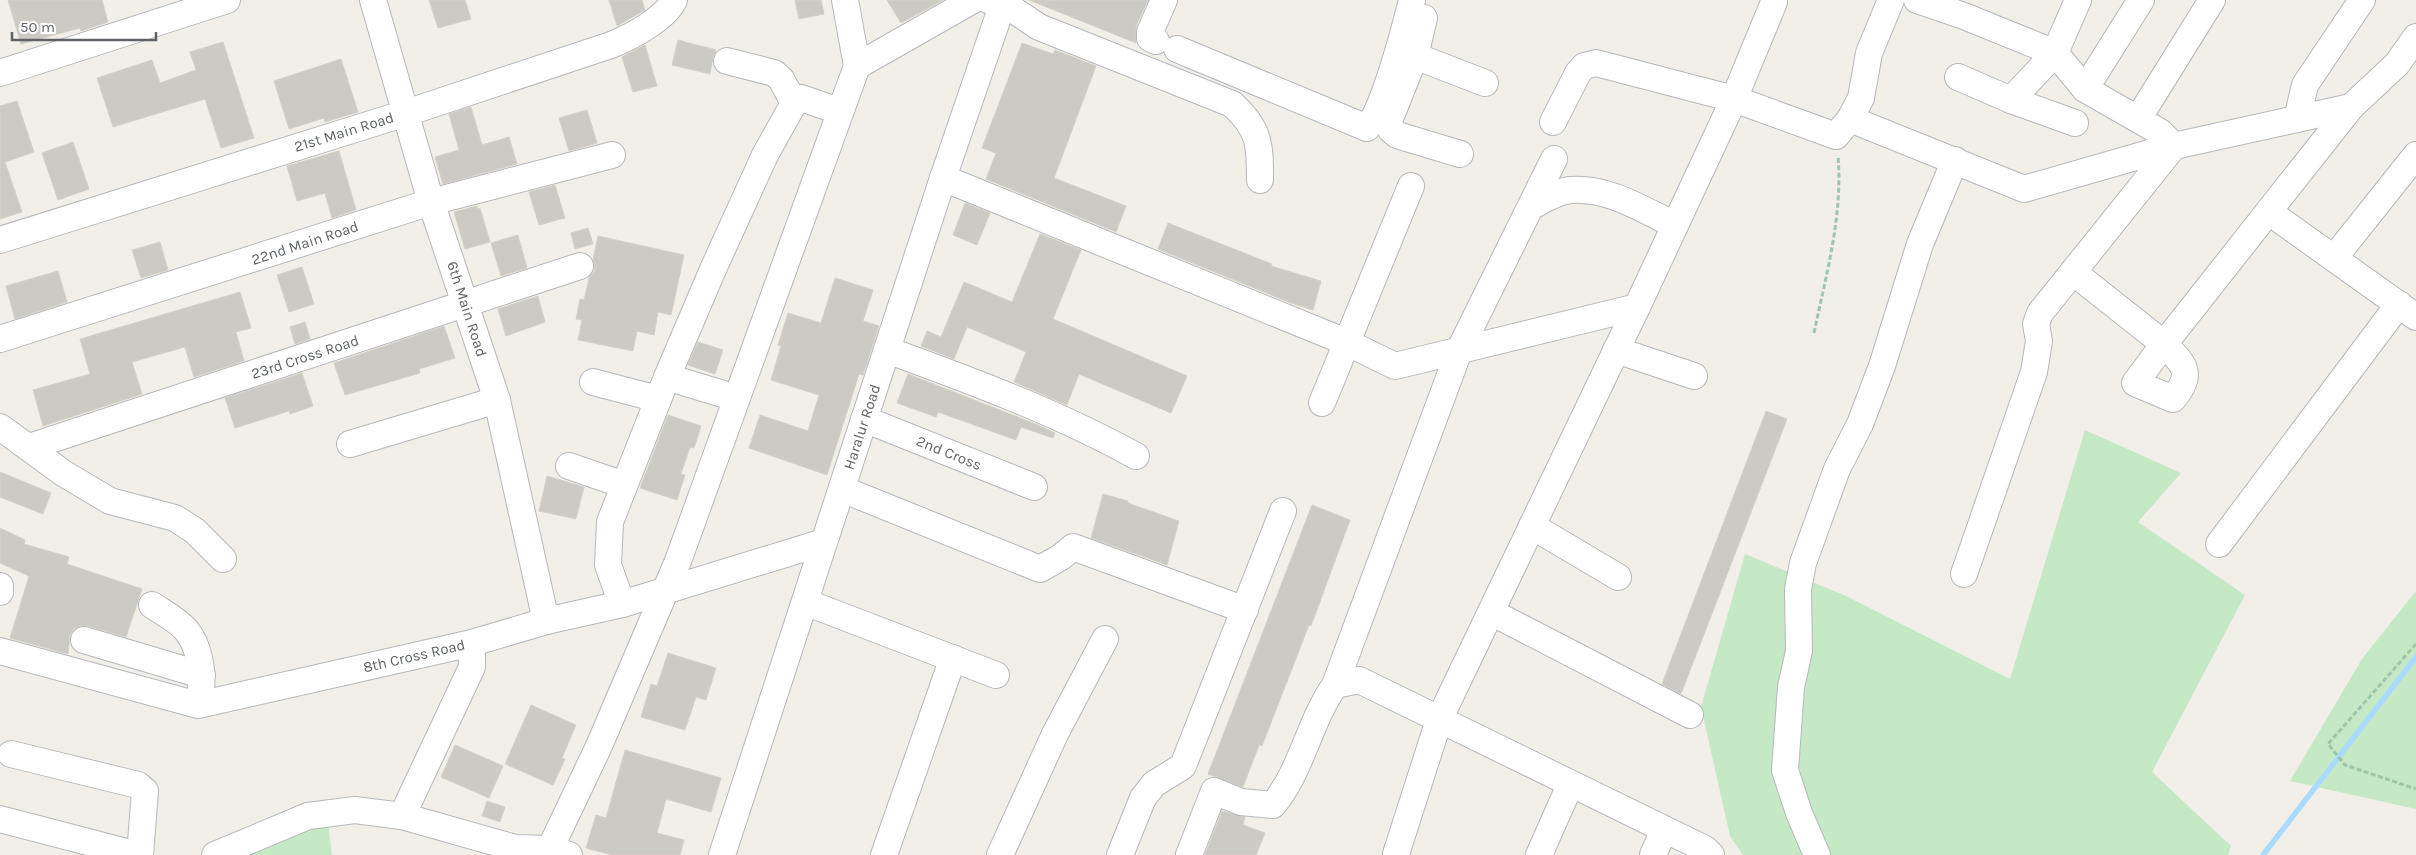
<svg xmlns="http://www.w3.org/2000/svg" width="2416" height="855" viewBox="0 0 2416 855" font-family="Karla,sans-serif">
	<style>
		.green { fill: #c5e8c5 }
		.lines { fill: none; stroke-linecap: round; stroke-linejoin: round }
		.stream { stroke: #aadaff; stroke-width: 5.5 }
		.building { fill: #cccac5; stroke: #d6d1c6 }
		.minor-casing { stroke: #b5b8bc; stroke-width: 28 }
		.path { stroke: #9cc7a9; stroke-width: 3; stroke-dasharray: 5 2.5; stroke-linecap: butt }
		.minor { stroke: #fff; stroke-width: 26 }
		.labels { text-anchor: middle; dominant-baseline: central; stroke-width: 5; stroke-linejoin: round; paint-order: stroke }
		.street-label { font-size: 15px; fill: #5f6368; stroke: #fff }
	</style>
	<rect width="100%" height="100%" fill="#f1efe8"/>
	<g class="green">
		<path d="M2085,430L2181,473L2138,522L2245,595L2152,772L2231,846L2228,855H1743L1730,836L1701,707L1745,554L1846,596L2010,679Z"/>
		<path d="M2416,591V809L2290,781L2362,659Z"/>
		<path d="M328,823L332,855H241Z"/>
	</g>
	<g class="lines">
		<path class="stream" d="M2263,855L2416,657"/>
	</g>
	<g class="building">
		<path d="M8,0H102L108,22L81,31L80,28L21,44Z"/>
		<path d="M429,0H465L471,19L438,28Z"/>
		<path d="M609,0H642L645,10L617,26Z"/>
		<path d="M795,0H821L824,14L799,19Z"/>
		<path d="M887,0H943L901,23Z"/>
		<path d="M1029,0H1148L1136,26V43Z"/>
		<path d="M678,40L716,50L713,57L710,74L672,65Z"/>
		<path d="M223,42L254,138L221,148L205,99L113,127L97,78L152,60L160,83L196,70L190,52Z"/>
		<path d="M1022,43L1053,54L1055,50L1096,66L1054,178L1126,206L1116,232L986,179L996,153L982,148Z"/>
		<path d="M645,45L657,86L633,92L622,57Z"/>
		<path d="M341,59L358,112L325,122L324,118L289,129L274,81Z"/>
		<path d="M17,101L34,152L5,162L22,212L0,219V106Z"/>
		<path d="M471,107L482,145L509,137L517,164L443,184L435,157L459,150L449,114Z"/>
		<path d="M587,110L597,143L569,151L559,118Z"/>
		<path d="M73,142L89,189L58,200L42,153Z"/>
		<path d="M339,151L356,210L332,218L325,193L297,201L287,166Z"/>
		<path d="M555,185L565,218L539,225L529,192Z"/>
		<path d="M965,203L990,213L977,245L953,235Z"/>
		<path d="M477,206V209L480,208L490,242L465,249L454,212Z"/>
		<path d="M1168,223L1272,264L1271,266L1321,281L1313,310L1291,303L1158,249Z"/>
		<path d="M588,228L593,244L575,249L571,233Z"/>
		<path d="M1040,234L1081,250L1053,319L1187,376L1171,413L1079,374L1067,405L1014,382L1026,352L967,327L954,359L921,346L927,331L941,337L964,282L1012,302Z"/>
		<path d="M518,235L527,268L501,276L491,243Z"/>
		<path d="M598,236L684,255L671,315L658,312L654,335L637,331L633,351L578,340L582,320L576,319L580,299L584,300L589,278L595,270L593,259Z"/>
		<path d="M160,242L168,270L141,278L132,250Z"/>
		<path d="M302,267L314,304L289,312L277,275Z"/>
		<path d="M58,271L67,302L15,319L6,286Z"/>
		<path d="M835,278L873,290L863,321L879,326L863,375L859,374L827,475L749,448L760,415L808,431L819,395L771,380L781,346L778,345L788,313L821,323Z"/>
		<path d="M240,292L251,328L236,332L244,361L194,377L185,347L132,362L142,394L43,426L33,390L90,374L80,339Z"/>
		<path d="M538,296L545,322L506,336L498,309Z"/>
		<path d="M305,322L310,339L295,344L290,327Z"/>
		<path d="M444,326L455,358L419,369L420,373L345,395L334,363Z"/>
		<path d="M698,342L723,350L715,374L688,365Z"/>
		<path d="M302,373L313,406L290,414L289,411L235,428L225,398Z"/>
		<path d="M908,374L1038,425L1055,433L1053,438L1021,427L1016,440L938,412L936,417L897,403Z"/>
		<path d="M1766,411L1787,419L1681,694L1662,684Z"/>
		<path d="M668,415L701,426L694,448L690,447L681,474L685,475L677,500L640,488Z"/>
		<path d="M0,472L51,493L43,514L0,497Z"/>
		<path d="M547,476L584,487L576,519L539,511Z"/>
		<path d="M1103,494L1128,501V503L1179,521L1167,565L1091,538Z"/>
		<path d="M1312,505L1350,520L1311,626L1309,625L1262,746L1259,745L1243,787L1208,774Z"/>
		<path d="M0,528L25,540L24,544L69,557L67,564L142,589L126,637L88,626H80L74,629L70,635L68,654L10,638L29,576L0,563Z"/>
		<path d="M668,653L716,668L706,700L696,697L685,730L641,717L651,684L657,686Z"/>
		<path d="M531,705L576,725L562,758L565,759L553,785L505,764Z"/>
		<path d="M455,745L503,766L489,798L441,777Z"/>
		<path d="M625,750L721,778L711,812L666,799L657,833L684,840L680,855H612L586,848L596,815L606,818Z"/>
		<path d="M487,801L505,807L500,822L482,816Z"/>
		<path d="M1222,811L1245,817L1243,825L1265,833L1256,855H1205Z"/>
	</g>
	<g class="lines">
		<g class="minor-casing">
			<g id="minor">
				<path d="M373,0L431,202L497,400L546,621"/>
				<path d="M988,0L1003,3L1039,27L1232,104C1260,129 1260,145 1260,180"/>
				<path d="M1917,0L1964,16L2055,53L2011,100"/>
				<path d="M2078,0L2055,53L2085,89L2160,132L2174,146"/>
				<path d="M1424,18L1415,56L1389,121L1391,130L1397,135L1460,154"/>
				<path d="M1156,41L1150,38V32L1164,0"/>
				<path d="M1177,49L1367,128C1384,109 1405,28 1412,0"/>
				<path d="M1415,56L1485,83"/>
				<path d="M727,61L774,73L781,79L794,103"/>
				<path d="M857,66L973,0"/>
				<path d="M0,73L227,0"/>
				<path d="M1958,77L2011,100L2075,123"/>
				<path d="M2085,89L2141,0"/>
				<path d="M1850,119L2024,189L2174,146L2351,107L2397,64L2416,37"/>
				<path d="M2138,119L2212,0"/>
				<path d="M2297,119L2305,85L2362,0"/>
				<path d="M1553,122L1578,73L1584,66L1596,63L1734,99L1774,2"/>
				<path d="M943,178L1346,342L1395,366L1637,307L1734,99L1836,136L1850,119L1861,98L1869,53L1891,0"/>
				<path d="M1532,206C1544,200 1557,191 1571,190C1608,187 1643,210 1675,225"/>
				<path d="M2269,212L2416,317"/>
				<path d="M0,240L406,113L611,45C631,37 665,19 674,0"/>
				<path d="M2334,258L2416,155"/>
				<path d="M2073,272L2164,344L2351,107"/>
				<path d="M0,339L431,202L612,155"/>
				<path d="M2164,344C2185,365 2194,373 2173,399L2135,383Z"/>
				<path d="M887,350C972,381 1056,412 1136,456"/>
				<path d="M1616,350L1694,376"/>
				<path d="M667,377L736,398"/>
				<path d="M593,382L658,399"/>
				<path d="M1322,403L1411,186"/>
				<path d="M864,419L1034,487"/>
				<path d="M0,427L63,473L110,501L175,518L195,531L223,559"/>
				<path d="M350,444L497,400"/>
				<path d="M29,447L580,266"/>
				<path d="M569,466L624,485"/>
				<path d="M842,489L1040,569L1061,557L1073,547L1245,610"/>
				<path d="M1532,526L1618,577"/>
				<path d="M2219,544L2399,304"/>
				<path d="M1964,574L2034,372L2039,341L2036,324L2040,313L2174,146"/>
				<path d="M0,586V592"/>
				<path d="M805,602L996,675"/>
				<path d="M622,604L608,565L610,522L667,377L714,267L765,155L794,103L801,98L839,111"/>
				<path d="M152,605C162,612 178,620 186,630C199,645 203,671 201,689"/>
				<path d="M1491,612L1690,715"/>
				<path d="M84,640L202,675"/>
				<path d="M472,643V667L402,816L515,848L550,849L569,855"/>
				<path d="M0,651L198,705L472,643L546,621L622,604L824,542"/>
				<path d="M1335,685L1459,351L1554,159"/>
				<path d="M11,754L138,785L145,791L140,855"/>
				<path d="M0,819L138,855"/>
				<path d="M1396,854L1439,720L1637,307"/>
				<path d="M215,855L308,816L355,810L402,816"/>
				<path d="M542,855L550,849L599,746L678,561L857,66L845,0"/>
				<path d="M722,855L943,178L1004,0"/>
				<path d="M884,855L953,658"/>
				<path d="M1000,855L1055,734L1105,639"/>
				<path d="M1120,855L1143,798L1154,784L1183,766L1283,511"/>
				<path d="M1189,855L1214,791L1241,802L1273,805C1302,770 1309,722 1335,685L1359,680L1705,849L1711,855"/>
				<path d="M1539,855L1570,785"/>
				<path d="M1653,855L1664,830"/>
				<path d="M1817,855L1799,813L1785,770L1791,687L1799,651L1798,589L1803,563L1837,469L1860,424L1882,366L1920,244L1955,160"/>
			</g>
		</g>
		<g class="path">
			<path d="M1814,333C1826,275 1843,216 1838,156"/>
			<path d="M2416,644L2328,744L2345,765L2416,789"/>
		</g>
		<use href="#minor" class="minor"/>
	</g>
	<g class="labels">
		<g class="street-label">
			<text transform="translate(344 132) rotate(-17)">21st Main Road</text>
			<text transform="translate(305 243) rotate(-18)">22nd Main Road</text>
			<text transform="translate(467 309) rotate(72)">6th Main Road</text>
			<text transform="translate(305 357) rotate(-18)">23rd Cross Road</text>
			<text transform="translate(862 427) rotate(-72)">Haralur Road</text>
			<text transform="translate(949 453) rotate(22)">2nd Cross</text>
			<text transform="translate(414 656) rotate(-13)">8th Cross Road</text>
		</g>
	</g>
	<path d="M12 32v8h144v-8" fill="none" stroke="#5f6368" stroke-width="2.5"/>
	<text x="20" y="32" font-size="15" fill="#5f6368" stroke="#ffffff" stroke-width="4" paint-order="stroke">50 m</text>
</svg>
